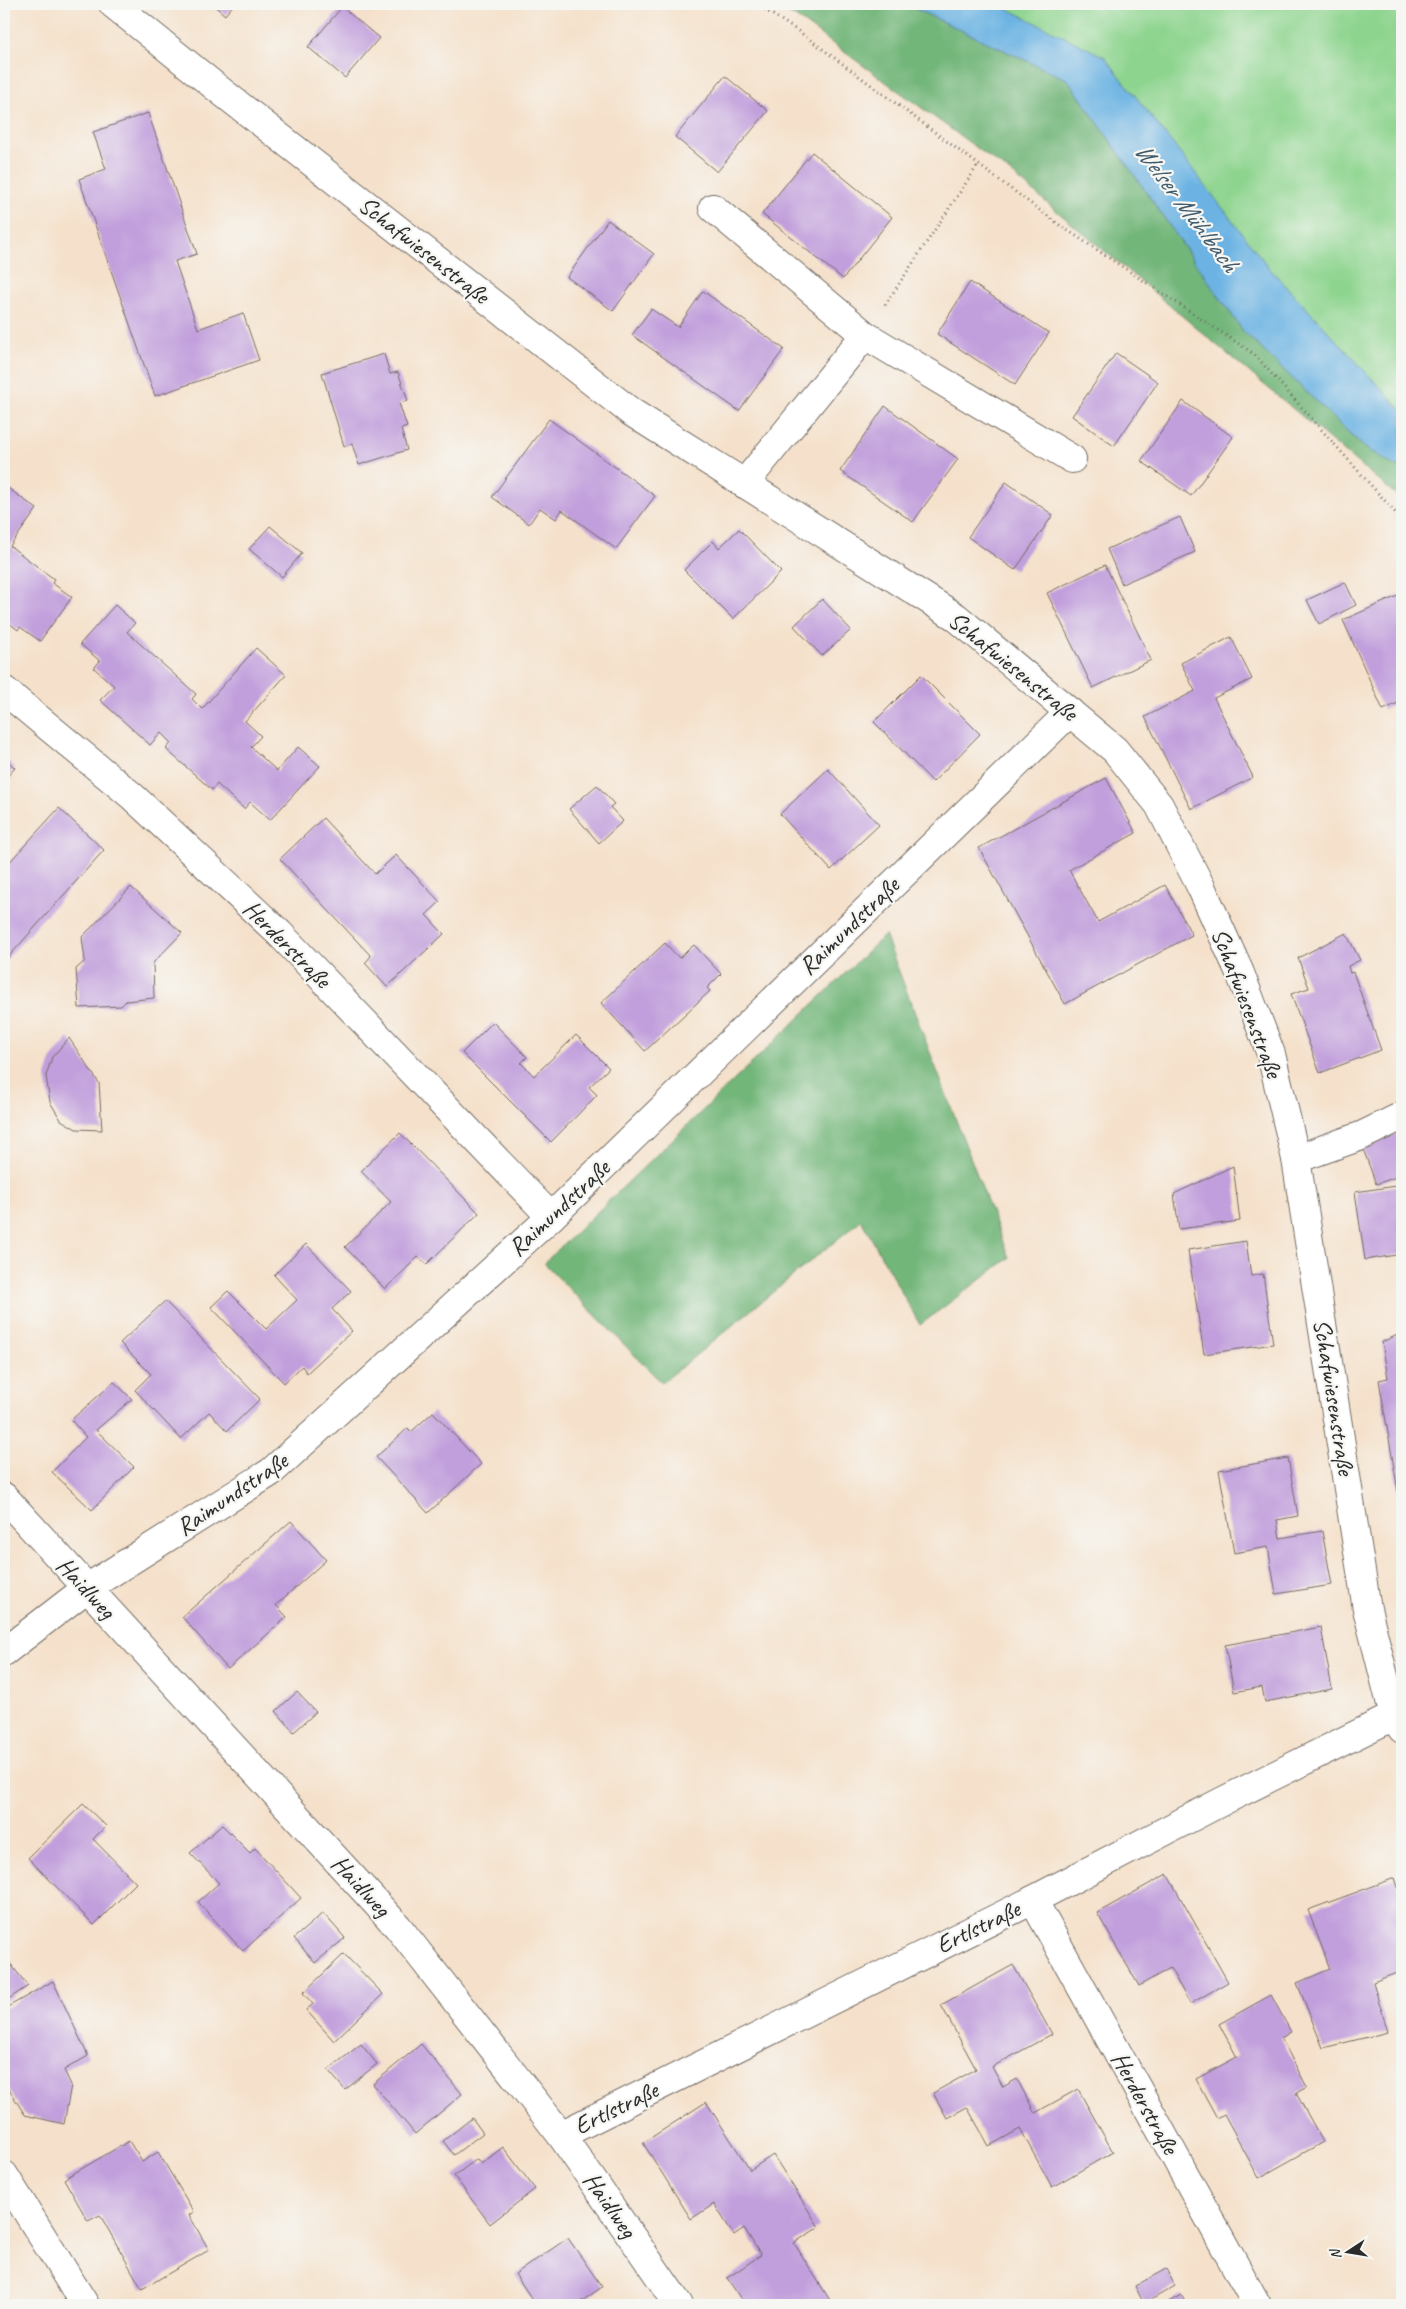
<svg xmlns="http://www.w3.org/2000/svg" width="1406" height="2309" viewBox="0 0 1406 2309" font-family="Caveat,sans-serif">
	<style>
		.green { fill: #8dd48e; stroke: #5c805c }
		.forest { fill: #72b679; stroke: #4e7052 }
		.water { fill: #6cb3e3; stroke: #4c6f87 }
		.building { fill: #c19edc }
		.lines { fill: none; stroke-linecap: round; stroke-linejoin: round }
		.minor-casing { stroke: #726b63; stroke-width: 30 }
		.path { stroke: #726b63; stroke-width: 3; stroke-dasharray: 1 4; stroke-linecap: butt }
		.minor { stroke: #fff; stroke-width: 28 }
		.labels { text-anchor: middle; dominant-baseline: central; stroke-width: 4.5; stroke-linejoin: round; paint-order: stroke }
		.street-label { font-size: 25px; fill: #2b2b2b; stroke: #f6f6f2 }
		.water-label { font-size: 26px; font-style: italic; fill: #425b6b; stroke: #f6f6f2 }
	</style>
	<rect width="100%" height="100%" fill="#f6f6f2"/>
	<filter id="ink" filterUnits="userSpaceOnUse"><feTurbulence type="fractalNoise" baseFrequency=".02" numOctaves="2"/><feDisplacementMap in="SourceGraphic" scale="10" xChannelSelector="R" yChannelSelector="G"/><feConvolveMatrix kernelMatrix="1 2 1 2 8 2 1 2 1" color-interpolation-filters="sRGB"/></filter>
	<filter id="wash" filterUnits="userSpaceOnUse"><feTurbulence type="fractalNoise" baseFrequency=".0096" numOctaves="4" result="noise"/><feDisplacementMap in="SourceGraphic" scale="20" xChannelSelector="R" yChannelSelector="G"/><feGaussianBlur stdDeviation="1.12" result="paint"/><feColorMatrix in="noise" values="0 0 0 0 0 0 0 0 0 0 0 0 0 0 0 0 0 1.4 0 .05"/><feComposite in="paint" operator="in"/></filter>
	<g filter="url(#wash)">
		<rect width="100%" height="100%" fill="#f5e1cb"/>
		<path class="green" d="M998,4H1402V411L1270,269Z"/>
		<g class="forest">
			<path d="M774,4H905L1068,80L1243,331L1364,447L1402,470V500L1010,172L803,22Z"/>
			<path d="M885,935L1009,1258L920,1325L861,1220L662,1383L544,1263Z"/>
		</g>
		<path class="water" d="M905,4H998L1105,57L1270,269L1402,411V470L1364,447L1243,331L1068,80Z"/>
		<g id="blocks">
			<g class="building">
				<path d="M212,4H234L225,15Z"/>
				<path d="M342,7L379,38L345,78L308,47Z"/>
				<path d="M725,76L768,111L717,172L675,137Z"/>
				<path d="M148,113L197,254L175,261L198,329L243,313L259,360L155,396L79,179L106,169L93,132Z"/>
				<path d="M812,152L892,217L843,279L762,214Z"/>
				<path d="M608,220L654,254L613,311L567,277Z"/>
				<path d="M970,282L1049,333L1015,385L937,334Z"/>
				<path d="M703,291L784,349L739,411L632,335L651,309L678,327Z"/>
				<path d="M1116,353L1158,382L1114,446L1072,416Z"/>
				<path d="M384,354L390,374L398,372L408,401L399,403L407,427L401,429L407,450L359,465L352,444L344,446L322,373Z"/>
				<path d="M1183,401L1233,437L1191,496L1141,461Z"/>
				<path d="M885,406L958,459L913,522L840,471Z"/>
				<path d="M549,419L655,496L616,549L562,510L556,519L540,508L529,524L492,497Z"/>
				<path d="M1006,482L1053,515L1015,570L968,537Z"/>
				<path d="M8,488L37,509L10,546L54,579L52,583L72,597L40,641L20,627L18,630L4,619V493Z"/>
				<path d="M1180,517L1195,552L1122,584L1107,549Z"/>
				<path d="M270,526L302,553L282,577L249,549Z"/>
				<path d="M739,529L781,572L733,619L684,570L713,541L719,548Z"/>
				<path d="M1105,565L1151,660L1093,688L1047,593Z"/>
				<path d="M1345,582L1356,605L1319,624L1307,600Z"/>
				<path d="M1402,594V701L1383,710L1343,620Z"/>
				<path d="M822,599L851,630L822,656L794,626Z"/>
				<path d="M115,605L135,623L127,632L196,694L192,699L202,709L256,648L286,675L245,721L261,736L251,747L277,771L298,747L320,766L270,820L250,802L244,809L217,784L212,790L166,749L171,743L161,733L150,745L100,700L114,686L94,668L100,661L80,644Z"/>
				<path d="M1231,637L1252,679L1214,698L1253,777L1191,809L1145,717L1195,691L1181,663Z"/>
				<path d="M921,675L980,734L933,782L874,722Z"/>
				<path d="M4,757L15,768L4,780Z"/>
				<path d="M828,769L879,825L831,870L780,814Z"/>
				<path d="M1106,778L1136,833L1069,870L1098,922L1165,885L1192,935L1065,1004L979,848Z"/>
				<path d="M597,785L614,804L610,807L623,821L599,843L569,809Z"/>
				<path d="M59,808L104,850L4,962V868Z"/>
				<path d="M323,818L375,874L396,855L440,902L426,915L444,934L387,987L365,963L371,956L280,859Z"/>
				<path d="M131,887L182,933L153,963L154,998L126,1001L121,1006L79,1008L76,969L85,961L82,937Z"/>
				<path d="M1346,933L1360,960L1348,966L1350,973L1353,972L1381,1050L1320,1073L1291,994L1309,988L1298,958Z"/>
				<path d="M665,943L679,958L694,945L721,974L707,988L710,991L645,1051L601,1003Z"/>
				<path d="M493,1022L527,1057L521,1063L534,1076L576,1035L609,1068L589,1087L597,1095L551,1142L462,1053Z"/>
				<path d="M69,1038L99,1083L102,1130L76,1129L61,1120L50,1102L46,1076L52,1057Z"/>
				<path d="M1401,1132L1402,1175L1376,1184L1362,1146Z"/>
				<path d="M400,1133L479,1213L427,1264L418,1257L385,1289L345,1247L391,1202L361,1171Z"/>
				<path d="M1233,1166L1240,1221L1179,1229L1174,1194Z"/>
				<path d="M1402,1185V1254L1365,1260L1355,1192Z"/>
				<path d="M1246,1241L1251,1276L1263,1274L1273,1344L1204,1354L1188,1250Z"/>
				<path d="M306,1244L351,1291L332,1309L352,1331L307,1373L302,1366L284,1383L211,1307L228,1291L266,1329L297,1300L274,1275Z"/>
				<path d="M165,1301L260,1399L227,1431L209,1412L181,1439L135,1390L151,1374L120,1343Z"/>
				<path d="M1402,1333V1509H1401L1379,1380L1388,1378L1382,1342Z"/>
				<path d="M114,1382L132,1399L96,1430L134,1467L92,1510L52,1472L86,1437L71,1420Z"/>
				<path d="M433,1412L481,1464L428,1513L376,1457L408,1428L411,1432Z"/>
				<path d="M1288,1458L1298,1516L1277,1520L1280,1538L1322,1531L1332,1585L1276,1594L1268,1547L1234,1553L1219,1470Z"/>
				<path d="M291,1521L326,1560L276,1605L287,1617L228,1669L182,1617Z"/>
				<path d="M1321,1627L1332,1689L1265,1702L1262,1687L1234,1692L1225,1645Z"/>
				<path d="M297,1692L316,1712L294,1732L276,1711Z"/>
				<path d="M83,1804L106,1826L93,1839L136,1883L94,1925L28,1858Z"/>
				<path d="M222,1825L250,1853L255,1848L301,1898L243,1951L198,1902L219,1883L190,1853Z"/>
				<path d="M1167,1874L1228,1982L1190,2004L1170,1968L1139,1986L1097,1913Z"/>
				<path d="M1395,1878L1402,1899V1971L1373,1982L1388,2032L1323,2048L1297,1983L1330,1969L1308,1910Z"/>
				<path d="M323,1913L345,1938L315,1963L294,1938Z"/>
				<path d="M344,1954L383,1994L334,2041L306,2010L313,2004L303,1993Z"/>
				<path d="M9,1962L28,1986L4,2002V1966Z"/>
				<path d="M1013,1965L1052,2034L992,2067L1003,2087L1017,2079L1035,2113L1078,2089L1113,2152L1052,2187L1020,2129L989,2146L967,2107L947,2118L933,2093L976,2069L941,2005Z"/>
				<path d="M53,1981L88,2056L64,2070L71,2085L64,2124L25,2115L4,2082V2004L6,2008Z"/>
				<path d="M1271,1995L1291,2032L1281,2038L1307,2087L1296,2093L1323,2142L1259,2178L1224,2114L1217,2118L1196,2079L1237,2057L1219,2024Z"/>
				<path d="M361,2044L377,2064L345,2090L328,2070Z"/>
				<path d="M421,2044L462,2094L415,2134L373,2084Z"/>
				<path d="M706,2102L750,2170L773,2155L819,2227L794,2243L833,2305H745L727,2278L761,2255L744,2228L734,2235L714,2204L691,2219L643,2143Z"/>
				<path d="M472,2118L483,2133L454,2155L443,2141Z"/>
				<path d="M129,2141L142,2162L158,2152L194,2212L189,2215L209,2250L142,2289L100,2215L88,2221L64,2179Z"/>
				<path d="M503,2147L535,2189L490,2224L454,2176L477,2159L481,2164Z"/>
				<path d="M568,2238L602,2287L582,2301L585,2305H536L515,2274Z"/>
				<path d="M1166,2269L1175,2286L1144,2304L1135,2286Z"/>
				<path d="M1181,2295L1187,2305H1163Z"/>
			</g>
		</g>
	</g>
	<g filter="url(#ink)">
		<use href="#blocks" fill-opacity="0" stroke="#726b63" stroke-width="1"/>
		<g class="lines">
			<g class="minor-casing">
				<g id="minor">
					<path d="M113,4L217,88L631,412L956,617L1115,750L1159,805L1202,889L1240,973L1271,1054L1296,1159L1367,1609L1394,1716L1402,1729"/>
					<path d="M713,208L865,335L1072,459"/>
					<path d="M744,484L865,335"/>
					<path d="M4,690L132,796L280,934L551,1217"/>
					<path d="M1296,1159L1361,1136L1402,1116"/>
					<path d="M4,1497L398,1927L561,2135L679,2305"/>
					<path d="M4,1652L87,1588L271,1472L551,1217L1070,712"/>
					<path d="M1033,1900L1257,2305"/>
					<path d="M561,2135L1033,1900L1221,1802L1394,1716"/>
					<path d="M4,2175L85,2305"/>
				</g>
			</g>
			<g class="path">
				<path d="M756,4L801,33L1061,226L1254,354L1402,520"/>
				<path d="M885,305L978,165"/>
			</g>
			<use href="#minor" class="minor"/>
		</g>
	</g>
	<g class="labels">
		<g class="street-label">
			<text transform="translate(424 250) rotate(38)">Schafwiesenstraße</text>
			<text transform="translate(1013 666) rotate(39)">Schafwiesenstraße</text>
			<text transform="translate(849 926) rotate(-44)">Raimundstraße</text>
			<text transform="translate(287 944) rotate(45)">Herderstraße</text>
			<text transform="translate(1247 1003) rotate(69)">Schafwiesenstraße</text>
			<text transform="translate(559 1208) rotate(-43)">Raimundstraße</text>
			<text transform="translate(1334 1397) rotate(81)">Schafwiesenstraße</text>
			<text transform="translate(232 1494) rotate(-34)">Raimundstraße</text>
			<text transform="translate(86 1588) rotate(47)">Haidlweg</text>
			<text transform="translate(361 1886) rotate(47)">Haidlweg</text>
			<text transform="translate(978 1927) rotate(-26)">Ertlstraße</text>
			<text transform="translate(1145 2103) rotate(61)">Herderstraße</text>
			<text transform="translate(616 2108) rotate(-26)">Ertlstraße</text>
			<text transform="translate(610 2205) rotate(55)">Haidlweg</text>
		</g>
		<g class="water-label">
			<text transform="translate(1187 207) rotate(53)">Welser Mühlbach</text>
		</g>
	</g>
	<rect width="1406" height="2309" fill="none" stroke="#f6f6f2" stroke-width="20"/>
	<g transform="translate(1348 2252) rotate(258)" stroke="#f6f6f2" stroke-width="4" paint-order="stroke">
	<path d="M0-4L9 19L0 12L-9 19Z" fill="#2b2b2b"/>
	<text y="-8" font-size="14" font-weight="bold" text-anchor="middle" fill="#2b2b2b">N</text>
	</g>
</svg>
